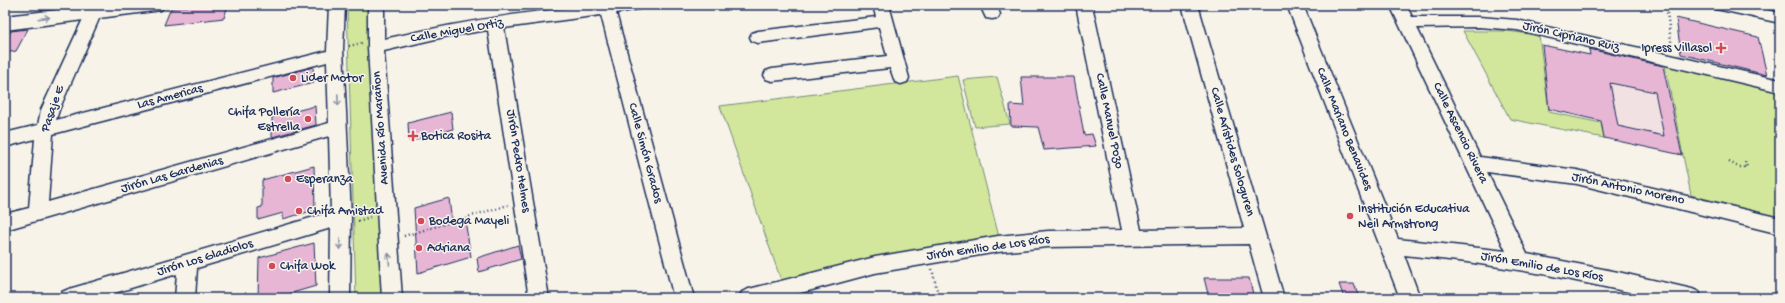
<svg xmlns="http://www.w3.org/2000/svg" width="1785" height="303" viewBox="0 0 1785 303" font-family="'Gochi Hand',sans-serif">
	<style>
		.built { fill: #f2e1e2 }
		.green { fill: #d2e79c; stroke: #768b7d }
		.building { fill: #e7b6d5; stroke: #1b2f5e; fill-rule: evenodd }
		.lines { fill: none; stroke-linecap: round; stroke-linejoin: round }
		.minor-casing { stroke: #1b2f5e; stroke-width: 3 }
		.major-casing { stroke: #1b2f5e; stroke-width: 3 }
		.path { stroke: #1b2f5e; stroke-width: 2.5; stroke-dasharray: 1 3; stroke-linecap: butt }
		.minor { fill: #f7f3e8; fill-rule: evenodd }
		.major { fill: #f7f3e8; fill-rule: evenodd }
		.oneway { stroke: #8991a3 }
		.poi-dot { fill: #d1495b; stroke: #f7f3e8; stroke-width: 1.5 }
		.labels { text-anchor: middle; dominant-baseline: central; stroke-width: 3; stroke-linejoin: round; paint-order: stroke }
		.street-label { font-size: 13px; fill: #1b2f5e; stroke: #f7f3e8 }
		.poi-label { font-size: 13px; fill: #1b2f5e; stroke: #f7f3e8; text-anchor: start }
	</style>
	<rect width="100%" height="100%" fill="#f7f3e8"/>
	<filter id="ink" filterUnits="userSpaceOnUse"><feTurbulence type="fractalNoise" baseFrequency=".025" numOctaves="2"/><feDisplacementMap in="SourceGraphic" scale="8" xChannelSelector="R" yChannelSelector="G"/><feConvolveMatrix kernelMatrix="1 2 1 2 8 2 1 2 1" color-interpolation-filters="sRGB"/></filter>
	<g filter="url(#ink)">
		<path class="built" d="M1589,46L1663,63L1682,155L1604,138Z"/>
		<g class="green">
			<path d="M347,5H368L382,298H356Z"/>
			<path d="M1463,31H1505L1539,35L1549,112L1601,123L1604,138L1510,119Z"/>
			<path d="M1664,61L1780,89V218L1691,195Z"/>
			<path d="M958,76L999,237L782,283L720,106Z"/>
			<path d="M997,77L1010,124L975,127L963,80Z"/>
		</g>
		<g class="building">
			<path d="M199,5H228L224,18L164,25L171,8Z"/>
			<path d="M1676,18L1758,37L1767,75L1681,54Z"/>
			<path d="M28,29L16,51L5,53V42L11,31Z"/>
			<path d="M1542,45L1590,55L1589,49L1663,66L1682,155L1604,138L1601,121L1549,109ZM1610,83L1655,92L1664,136L1618,126Z"/>
			<path d="M313,67L314,83L273,93V78Z"/>
			<path d="M1021,77H1074L1084,135L1092,134L1096,146L1044,150L1038,127L1011,126L1010,105L1024,106Z"/>
			<path d="M315,106L316,125L272,137V117Z"/>
			<path d="M451,112L453,129L409,141L408,123Z"/>
			<path d="M314,166L315,210L283,219V213L258,220V208L262,207V180Z"/>
			<path d="M449,198L452,224L465,220L471,257L418,273L414,208Z"/>
			<path d="M314,243L316,286L275,298H258L259,258Z"/>
			<path d="M518,245L521,259L479,272L477,258Z"/>
			<path d="M1204,278H1249L1254,298H1209Z"/>
			<path d="M1339,284H1354L1359,298H1344Z"/>
		</g>
		<g class="lines">
			<g class="minor-casing">
				<g id="minor">
					<path d="M329,5H345L343,49L351,217L350,298H330L331,228L197,268L195,298H175L177,274L98,298H59L62,292L69,289L331,212L329,136L5,230V214L29,208L35,139L5,147V133L38,125L41,110L88,8L94,7L100,8L102,12L59,110L56,120L327,51ZM327,62L329,123L48,202L53,134Z"/>
					<path d="M368,5H384V39C468,20 555,5 641,5L639,9L616,13L694,298H674L601,15L504,28L549,298H529L488,30L444,37L384,51L402,298H382L368,47Z"/>
					<path d="M873,5H889L909,78L907,82L901,84L895,82L890,68L772,81L766,79L764,75L766,71L772,69L887,56L879,27L758,43L752,41L750,37L752,33L758,31L876,17Z"/>
					<path d="M980,5H996L1000,14L998,18L992,19L986,18Z"/>
					<path d="M1076,5H1092L1141,230L1244,228L1182,5H1198L1284,298H1264L1249,244L1048,247L998,252L875,273L782,298H739L742,292L749,289L875,257L998,236L1048,231L1122,230Z"/>
					<path d="M1287,5H1303L1398,239L1506,251L1390,5H1406L1412,17H1479L1517,20L1780,80V92L1517,30L1479,27L1417,28L1480,157L1577,170L1780,218V234L1577,184L1487,172L1527,254L1618,272L1692,289L1699,292L1702,298H1657L1543,274L1467,262L1404,255L1420,298H1400Z"/>
					<path d="M1713,5H1745L1780,13V23L1721,10L1715,9Z"/>
				</g>
			</g>
			<g class="major-casing">
				<path id="major" d="M100,5H164L161,10L154,11L5,30V16Z"/>
			</g>
			<g class="path">
				<path d="M1666,5L1672,48"/>
				<path d="M349,46L362,43"/>
				<path d="M1729,162L1739,167H1747L1744,159"/>
				<path d="M358,221L370,217"/>
				<path d="M404,236L508,205"/>
				<path d="M932,269L939,298"/>
			</g>
			<use href="#minor" class="minor"/>
			<use href="#major" class="major"/>
		</g>
		<defs><path id="oneway-shaft" d="M-6 0H5M1.5-3L5.5 0L1.5 3" fill="none" stroke-width="1.6" stroke-linecap="round" stroke-linejoin="round"/></defs>
		<g class="oneway">
			<use href="#oneway-shaft" transform="translate(44 18) rotate(-7)"/>
			<use href="#oneway-shaft" transform="translate(338 100) rotate(88)"/>
			<use href="#oneway-shaft" transform="translate(340 244) rotate(90)"/>
			<use href="#oneway-shaft" transform="translate(389 259) rotate(-94)"/>
		</g>
	</g>
	<g class="poi-dot">
		<path d="M1719 42h4v4h4v4h-4v4h-4v-4h-4v-4h4z"/>
		<circle cx="293" cy="78" r="4"/>
		<circle cx="308" cy="119" r="4"/>
		<path d="M411 130h4v4h4v4h-4v4h-4v-4h-4v-4h4z"/>
		<circle cx="288" cy="179" r="4"/>
		<circle cx="299" cy="211" r="4"/>
		<circle cx="1350" cy="216" r="4"/>
		<circle cx="421" cy="221" r="4"/>
		<circle cx="419" cy="248" r="4"/>
		<circle cx="272" cy="266" r="4"/>
	</g>
	<g class="labels">
		<g class="street-label">
			<text transform="translate(457 31) rotate(-10)">Calle Miguel Ortiz</text>
			<text transform="translate(1571 37) rotate(13)">Jirón Cipriano Ruiz</text>
			<text transform="translate(170 97) rotate(-15)">Las Americas</text>
			<text transform="translate(53 109) rotate(-71)">Pasaje E</text>
			<text transform="translate(1109 121) rotate(78)">Calle Manuel Pozo</text>
			<text transform="translate(381 128) rotate(-94)">Avenida Río Marañon</text>
			<text transform="translate(1344 129) rotate(68)">Calle Mariano Benavides</text>
			<text transform="translate(1460 133) rotate(64)">Calle Ascencio Rivera</text>
			<text transform="translate(1232 152) rotate(74)">Calle Arístides Sologuren</text>
			<text transform="translate(645 153) rotate(75)">Calle Simón Grados</text>
			<text transform="translate(518 161) rotate(81)">Jirón Pedro Helmes</text>
			<text transform="translate(172 175) rotate(-16)">Jirón Las Gardenias</text>
			<text transform="translate(1628 189) rotate(12)">Jirón Antonio Moreno</text>
			<text transform="translate(988 248) rotate(-8)">Jirón Emilio de Los Ríos</text>
			<text transform="translate(205 258) rotate(-17)">Jirón Los Gladiolos</text>
			<text transform="translate(1542 267) rotate(10)">Jirón Emilio de Los Ríos</text>
		</g>
		<g class="poi-label">
			<text x="1712" y="48" text-anchor="end">Ipress Villasol</text>
			<text x="301" y="78">Lider Motor</text>
			<text x="300" y="112" text-anchor="end">Chifa Pollería<tspan x="300" dy="15">Estrella</tspan></text>
			<text x="421" y="136">Botica Rosita</text>
			<text x="296" y="179">Esperanza</text>
			<text x="1358" y="209">Institución Educativa<tspan x="1358" dy="15">Neil Armstrong</tspan></text>
			<text x="307" y="211">Chifa Amistad</text>
			<text x="429" y="221">Bodega Mayeli</text>
			<text x="427" y="248">Adriana</text>
			<text x="280" y="266">Chifa Wok</text>
		</g>
	</g>
	<rect width="1785" height="303" fill="none" stroke="#f7f3e8" stroke-width="20"/>
	<rect x="10" y="10" width="1765" height="283" fill="none" stroke="#1b2f5e" stroke-width="1.5" filter="url(#ink)"/>
</svg>
